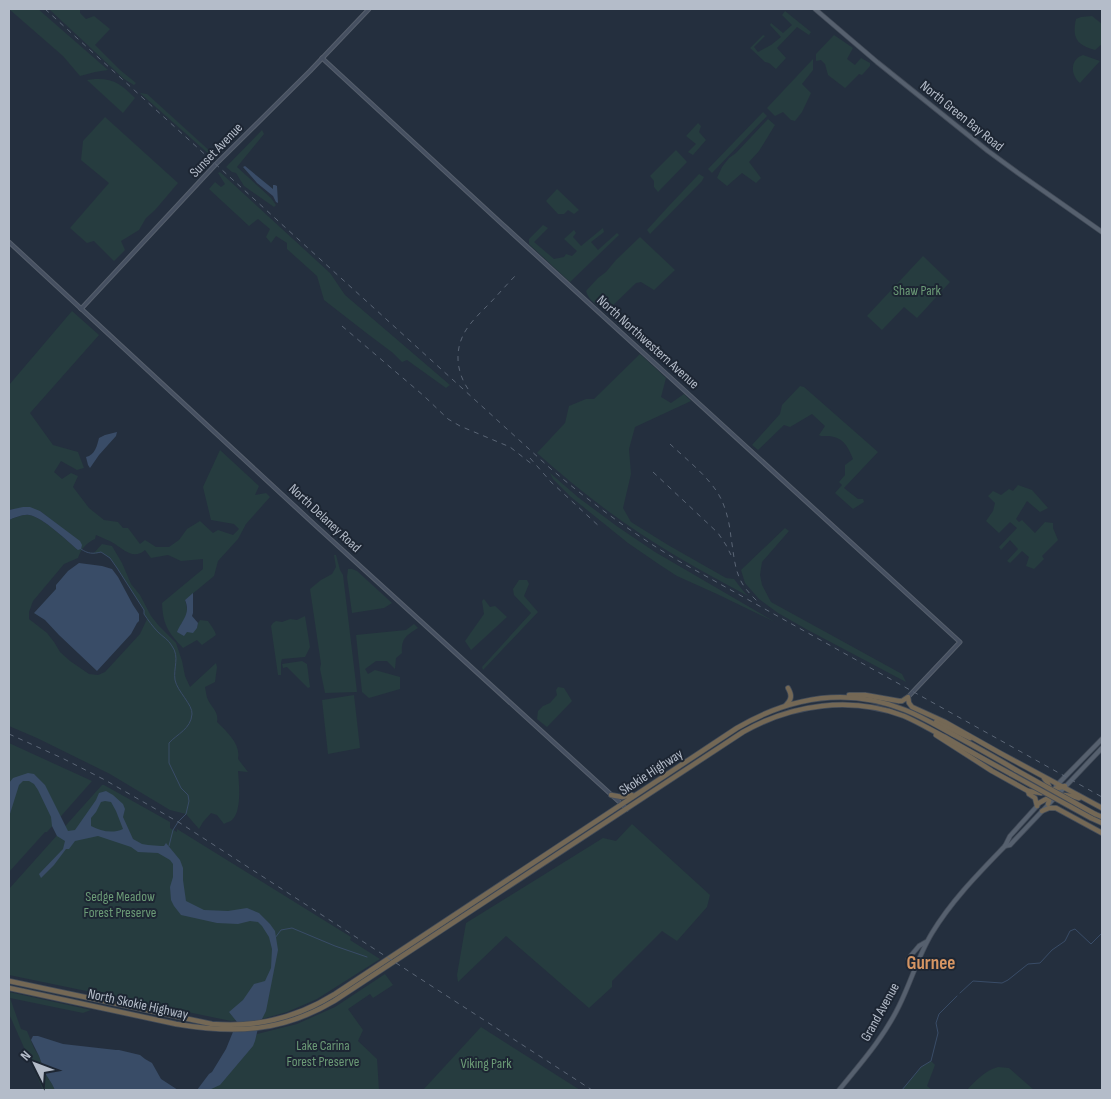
<svg xmlns="http://www.w3.org/2000/svg" width="1111" height="1099" viewBox="0 0 1111 1099" font-family="'Sofia Sans Condensed',sans-serif">
	<style>
		.green { fill: #263c3f }
		.water { fill: #394c67; fill-rule: evenodd }
		.lines { fill: none; stroke-linecap: round; stroke-linejoin: round }
		.stream { stroke: #394c67; stroke-width: 1 }
		.secondary-casing { stroke: #565f6c; stroke-width: 5 }
		.primary-casing { stroke: #414a57; stroke-width: 5.5 }
		.highway-casing { stroke: #434c59; stroke-width: 6 }
		.secondary { stroke: #465061; stroke-width: 3 }
		.primary { stroke: #56606e; stroke-width: 4 }
		.highway { stroke: #746855; stroke-width: 4.5 }
		.rail { stroke: #5a6575; stroke-width: 1; stroke-dasharray: 5 5; stroke-linecap: butt }
		.highway-bridge-casing { stroke: #434c59; stroke-width: 6; stroke-linecap: butt }
		.highway-bridge { stroke: #746855; stroke-width: 4.5 }
		.labels { text-anchor: middle; dominant-baseline: central; stroke-width: 4; stroke-linejoin: round; paint-order: stroke }
		.street-label { font-size: 14px; fill: #b4bcc9; stroke: #1d2633 }
		.park-label { font-size: 14px; fill: #6b9a76; stroke: #1d2633 }
		.district-label { font-size: 19px; font-weight: bold; fill: #d59563; stroke: #1d2633 }
	</style>
	<rect width="100%" height="100%" fill="#242f3e"/>
	<g class="green">
		<path d="M9,9H38L108,70L95,72L80,76L63,56Z"/>
		<path d="M49,9H80V13L86,19L94,16L110,29L95,45L120,70L136,83L134,85L124,79Z"/>
		<path d="M785,11L811,32L809,35L797,27L777,48L786,58L776,69L769,63L765,62L750,48L763,35L765,36L754,47L758,52L771,45L781,37L770,25L771,23L783,33L792,25L782,15Z"/>
		<path d="M1092,16L1102,24V44L1095,50C1076,45 1072,37 1076,19L1081,17Z"/>
		<path d="M834,35L853,48L847,59L855,65L861,58L870,63V66L862,75L859,74L845,88L828,75L825,64L821,60L816,61V54Z"/>
		<path d="M1083,55L1100,61L1080,83C1070,75 1070,59 1083,55Z"/>
		<path d="M813,59V70L802,84L811,93L802,112L795,121L791,120L783,112L775,116L767,108Z"/>
		<path d="M95,79C114,78 122,85 135,98L123,113L87,80Z"/>
		<path d="M140,93L147,94L212,153L210,155Z"/>
		<path d="M763,112L767,116L712,173L708,169Z"/>
		<path d="M105,117L178,183L155,210L146,218L139,230L121,241L125,250L114,261L94,241L87,243L70,228L109,183L81,160L83,141Z"/>
		<path d="M768,119L775,125L759,151L749,162L761,178L756,183L742,173L727,186L717,178L722,167L729,158L736,153Z"/>
		<path d="M698,123L701,126L699,132L706,140L693,155L688,152L696,144L686,136Z"/>
		<path d="M262,130L264,134L237,167L271,198L276,205L274,207L244,186L236,173L232,172L226,167Z"/>
		<path d="M676,150L687,162L658,192L654,187V181L650,176Z"/>
		<path d="M220,172L330,273L345,295L450,385L446,388L407,360L402,362L393,353L369,335L324,300L317,276L287,249V243L276,236L271,243L266,237L270,229L258,219L249,226L209,189L215,182L221,187L225,184L218,173Z"/>
		<path d="M699,174L704,177L702,181L650,234L647,230L667,208Z"/>
		<path d="M557,189L579,210L574,214L568,210L564,214H558L546,201Z"/>
		<path d="M543,225L548,228L534,242L554,259L564,257L566,254L572,256L577,251L564,239L574,230L576,233L573,237L581,246L603,228L604,232L591,242L598,250L617,233L619,235L570,282L529,244V239Z"/>
		<path d="M640,237L675,270L654,290L641,282L636,283L607,311C598,305 589,302 586,291L598,278L606,272L616,260Z"/>
		<path d="M923,256L950,282L917,318L904,307L882,330L867,316Z"/>
		<path d="M72,311L99,335L30,413L53,445L78,452L84,468L77,470L61,461L54,472L62,479L71,473L78,476L73,487L89,508L104,520L118,522L123,528H128L140,544L145,540L156,547H169L179,540L187,529L200,521L213,533L218,530L233,535L239,529L234,524L211,520L203,487L220,450L259,486L255,495L266,493L270,497L246,524L238,539L218,561L214,576L185,600C188,609 188,617 181,624L187,632L197,628L198,623L200,620L208,621C211,626 215,630 216,635L202,645L197,640L183,648C168,632 163,625 162,603L203,569V559L181,561L168,555L151,558L145,550C134,560 124,550 115,544C109,540 102,538 96,535L95,539C86,543 81,549 78,558L64,564L33,601L29,612V619L47,633L54,642L60,652L70,661L89,674L98,675L105,672L140,634L147,619L144,614V610L117,568L110,558L101,552L93,554L102,544L112,546L122,563L131,584L140,595L151,616L159,626L176,643L182,661L185,676L190,687L216,663L217,667L215,682L205,687C206,691 206,696 208,700C212,708 219,712 217,722C227,732 241,744 238,759L248,772L238,771C239,783 242,811 232,820C230,822 227,822 224,824L217,815L211,813L203,822L199,829L186,814L170,810L110,774L37,738L9,726V520C14,518 23,514 29,515C43,517 67,541 78,550L58,525L40,511L13,509L9,510V385Z"/>
		<path d="M640,354L666,378L661,397L671,403L684,394L691,401L635,427L629,449L631,474L623,508L631,522L668,545L726,578L734,579L744,592L748,596C700,570 652,544 608,511C583,493 560,473 537,453L565,423L569,406L586,399H594Z"/>
		<path d="M800,386L804,387L878,452L844,488L858,499H863L864,502L853,509L835,493L842,485L839,482L845,475V465L853,459C846,441 840,435 821,436L819,435L825,426L812,414L790,427L784,425L758,450L752,445L780,414L782,405Z"/>
		<path d="M550,473L579,498L618,527L655,552L775,622L717,594L677,576L660,565L628,543L571,497L553,479Z"/>
		<path d="M1018,485L1032,490L1048,508L1040,512L1027,501L1016,519L1019,522L1022,520L1035,533L1045,522L1053,523V528L1058,540L1042,556L1044,559L1034,569L1026,566L1029,557L1022,551L1010,563L1007,561L1018,549L1010,540L1001,550L999,547L1017,528L1010,522L999,533L986,521L993,511L995,503L988,496L993,491L1001,495L1009,489L1013,491Z"/>
		<path d="M785,528L789,531L762,562L760,575L762,585L771,602L902,674L906,682L806,629L778,613L759,599L745,583L741,570Z"/>
		<path d="M334,555H336L340,570L343,575L357,692L325,693L320,669L321,664L310,589L321,580L332,574L336,567Z"/>
		<path d="M348,569H352L357,571L392,603L384,608L352,613L347,577Z"/>
		<path d="M519,580H527L529,584L524,596L538,612L483,670L482,667L531,613L514,595L513,589Z"/>
		<path d="M484,599L490,607L495,606L507,617L471,650L465,641L484,614L482,601Z"/>
		<path d="M305,616L310,647L305,657L282,659L281,663V675H278L271,626L273,623L276,621L282,622L290,619L297,620Z"/>
		<path d="M414,624L418,628C407,635 401,638 402,653L396,658L395,669L387,661H376L365,669L368,674L375,670L400,677V689L369,698L362,692L356,635L406,630Z"/>
		<path d="M302,661L307,664L310,687L308,688L287,667L283,668L282,664Z"/>
		<path d="M558,687L564,688L572,701L547,727L537,719L538,711L543,706L550,703L557,695L556,690Z"/>
		<path d="M354,695L360,748L328,754L322,700Z"/>
		<path d="M9,743L92,781L47,832H45L9,872Z"/>
		<path d="M102,785H104L170,822V828L177,832V829L351,937L350,940L380,959L317,999L287,1012L262,1019V1017L231,1021L9,975V889Z"/>
		<path d="M632,824L710,895L707,907L677,941L662,931L612,981V987L589,1008L506,936L458,982L457,975L466,923L603,838L616,841Z"/>
		<path d="M385,974L393,985L373,998L370,994L348,1009L363,1030L358,1041L377,1059L379,1090H210L257,1034L297,1024L335,1007Z"/>
		<path d="M9,992L91,1010L83,1013L10,998L21,1029L27,1031L34,1048L39,1056L45,1073L52,1084L55,1090H43L9,1014Z"/>
		<path d="M481,1027L580,1090H423Z"/>
		<path d="M931,1061L935,1065L927,1086L932,1090H902L921,1067Z"/>
		<path d="M998,1067L1009,1068L1034,1090H967C975,1081 986,1070 998,1067Z"/>
	</g>
	<g class="water">
		<path d="M245,166L273,189V185H275L277,186L278,203L276,202L273,196L257,183L243,167Z"/>
		<path d="M117,432L116,436L99,455L90,468L88,465L86,457C95,455 97,446 99,438L105,435Z"/>
		<path d="M23,507H30L40,511L80,541L82,545L81,549L78,550C67,541 43,517 29,515C23,514 14,518 9,520V510Z"/>
		<path d="M79,563L102,566L112,569L118,577L133,605L139,614V621L137,623L131,634L97,671L59,635L45,620L34,613L56,589V585L68,571Z"/>
		<path d="M193,593V613L192,616L198,623L197,628L193,633L187,632L184,636L177,632C182,620 191,614 185,600Z"/>
		<path d="M28,773L34,774L45,785L68,831L75,830L96,800L99,793L106,791L113,795L123,804L125,809L123,817L133,839L142,844L148,845L161,846H164L166,843L180,860L183,868V880L186,901L204,910L228,911L247,908L259,913L270,924L275,931L278,950L266,1011L262,1019L260,1020L255,1041L253,1046L220,1085L209,1090H197L209,1074L212,1072L226,1049L237,1022L229,1012L243,1000L254,984L265,981L271,968L272,949L269,937L262,926L258,922L250,921L238,924L217,923L181,915L174,906L171,900L170,887L173,877V864L170,860L158,853L138,852L131,847L98,836L75,841L69,849H66L54,865L41,878L39,874L63,849L65,841L57,836L52,826L51,817L38,790L34,784L29,781H23L19,785L9,817V783L13,778ZM105,801L111,802L116,811L123,829C112,834 101,831 91,826V818L96,812L101,802Z"/>
		<path d="M33,1036H38L63,1044L116,1050H119L140,1055L145,1059L152,1063L161,1079L178,1090H55L52,1084L45,1073L39,1056L31,1040Z"/>
	</g>
	<g class="lines">
		<g class="stream">
			<path d="M81,549C88,554 93,554 101,552L110,558L117,568L144,610V614C148,620 153,627 158,632C163,637 169,640 172,646C180,657 173,668 175,680C177,691 193,705 192,714C191,729 177,734 169,743V763L181,788L188,795L189,801L186,814L178,822L173,830L169,846"/>
			<path d="M275,938L281,930L292,928L335,946L367,957"/>
			<path d="M960,993L973,981L1002,983L1008,980L1028,964L1040,963L1052,950L1065,941L1070,931L1075,929L1091,944L1102,933"/>
			<path d="M902,1090L921,1067L931,1061L938,1033L936,1023L939,1014L957,996"/>
		</g>
		<g class="secondary-casing">
			<g id="secondary">
				<path d="M322,58L501,223L960,642L908,697"/>
				<path d="M9,242L315,525L627,809"/>
				<path d="M81,309L216,164L310,71L369,9"/>
			</g>
		</g>
		<g class="primary-casing">
			<g id="primary">
				<path d="M815,9L877,62L988,151L1018,173L1102,232"/>
				<path d="M1056,786L1102,739"/>
				<path d="M1005,846L1010,845L1102,748"/>
				<path d="M908,959L919,946L926,942"/>
				<path d="M839,1090C861,1063 884,1037 899,1006C911,982 918,956 932,933C952,900 979,873 1005,846L1010,836L1038,805"/>
			</g>
		</g>
		<g class="highway-casing">
			<g id="highway">
				<path d="M849,695H865L899,701H902L908,697L909,703L912,707L945,722L1000,753L1102,808"/>
				<path d="M786,705C792,699 792,695 788,688"/>
				<path d="M936,722L970,738"/>
				<path d="M936,735L992,771L1028,791L1029,794L1035,798L1037,806"/>
				<path d="M1044,778C1051,786 1052,794 1048,804"/>
				<path d="M1028,791L1041,793L1065,786"/>
				<path d="M611,795L622,797L632,795"/>
				<path d="M1039,803C1054,794 1062,793 1079,798"/>
				<path d="M1042,811L1049,808H1056L1102,833"/>
				<path d="M1095,814L1102,817"/>
				<path d="M1091,818L1102,823"/>
				<path d="M9,981L212,1024C256,1028 298,1017 335,994L737,728C790,697 847,687 905,710C923,717 939,727 956,736C976,747 996,758 1016,770"/>
				<path d="M9,988L176,1024C235,1034 282,1032 334,1001L743,732C792,704 851,696 904,716C918,722 931,730 945,737C967,750 989,762 1011,774"/>
			</g>
		</g>
		<use href="#secondary" class="secondary"/>
		<use href="#primary" class="primary"/>
		<use href="#highway" class="highway"/>
		<g class="rail">
			<path d="M45,9L551,469C591,503 632,533 677,560L1102,797"/>
			<path d="M342,326L424,396L448,419L460,426L510,447L533,465"/>
			<path d="M468,389C456,371 454,349 466,330C471,322 479,314 486,307C497,296 507,284 518,273"/>
			<path d="M670,444C687,460 713,480 722,501C727,512 730,526 731,538C734,554 734,569 742,583C746,590 751,595 757,601"/>
			<path d="M530,458L551,482L601,528"/>
			<path d="M653,472L718,533L726,545L731,555"/>
			<path d="M9,734L62,758L105,780L180,823L592,1090"/>
		</g>
		<g class="highway-bridge-casing">
			<g id="highway-bridge">
				<path d="M1016,770L1095,814"/>
				<path d="M1011,774L1091,818"/>
			</g>
		</g>
		<use href="#highway-bridge" class="highway-bridge"/>
	</g>
	<g class="labels">
		<g class="street-label">
			<text transform="translate(962 116) rotate(39)">North Green Bay Road</text>
			<text transform="translate(216 150) rotate(-46)">Sunset Avenue</text>
			<text transform="translate(648 342) rotate(42)">North Northwestern Avenue</text>
			<text transform="translate(325 518) rotate(43)">North Delaney Road</text>
			<text transform="translate(651 772) rotate(-33)">Skokie Highway</text>
			<text transform="translate(138 1004) rotate(12)">North Skokie Highway</text>
			<text transform="translate(880 1012) rotate(-61)">Grand Avenue</text>
		</g>
		<g class="park-label">
			<text x="917" y="290">Shaw Park</text>
			<text x="120" y="896">Sedge Meadow<tspan x="120" dy="16">Forest Preserve</tspan></text>
			<text x="323" y="1045">Lake Carina<tspan x="323" dy="16">Forest Preserve</tspan></text>
			<text x="486" y="1063">Viking Park</text>
		</g>
		<g class="district-label">
			<text x="931" y="963">Gurnee</text>
		</g>
	</g>
	<rect width="1111" height="1099" fill="none" stroke="#b4bcc9" stroke-width="20"/>
	<g transform="translate(35 1064) rotate(312)" stroke="#1d2633" stroke-width="4" paint-order="stroke">
	<path d="M0-4L9 19L0 12L-9 19Z" fill="#b4bcc9"/>
	<text y="-8" font-size="14" font-weight="bold" text-anchor="middle" fill="#b4bcc9">N</text>
	</g>
</svg>
